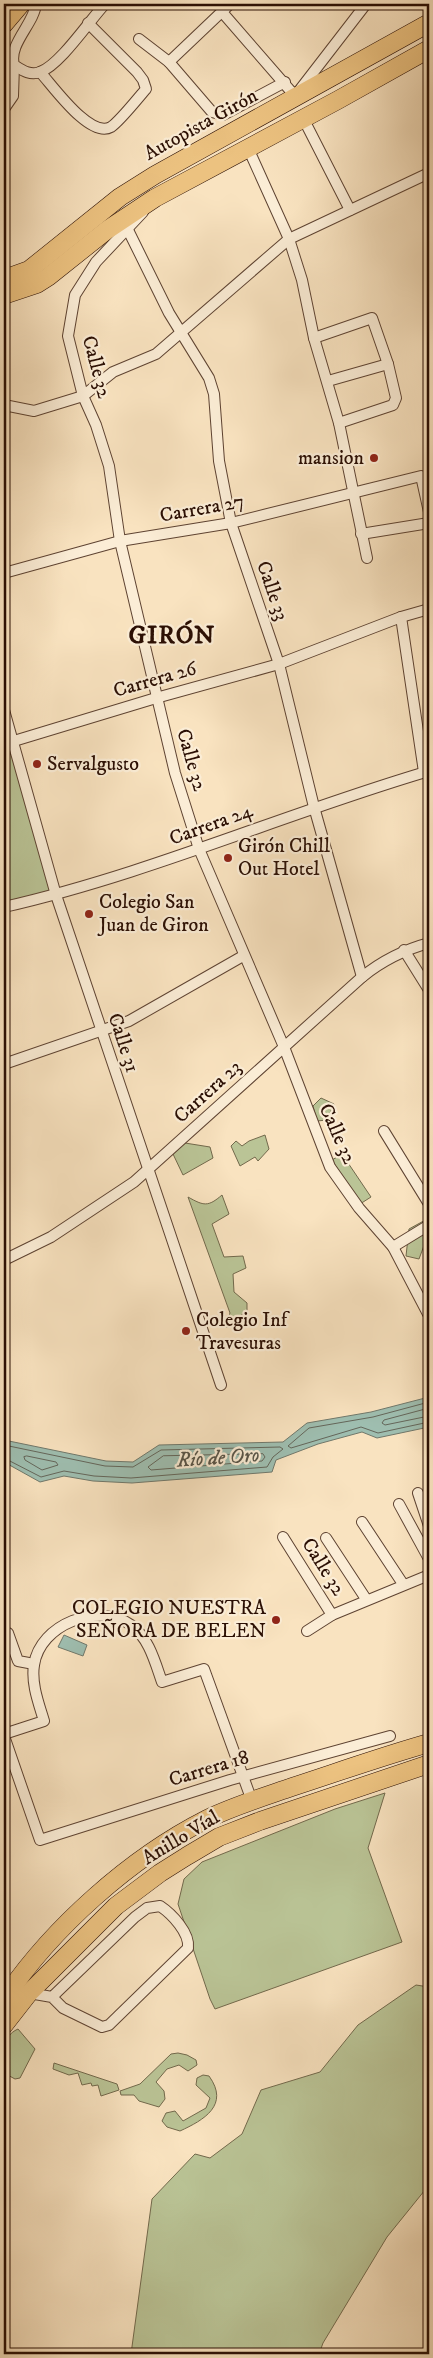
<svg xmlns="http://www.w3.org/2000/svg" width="433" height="2358" viewBox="0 0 433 2358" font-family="'IM FELL DW Pica',serif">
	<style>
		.green { fill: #bac496; stroke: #72694c }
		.water { fill: #9ebeb0; stroke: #70786b }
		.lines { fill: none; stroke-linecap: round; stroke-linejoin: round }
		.shore { stroke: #64665a; stroke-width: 1 }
		.street-casing { stroke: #5e4332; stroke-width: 12 }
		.highway-casing { stroke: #2a0e03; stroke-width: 19 }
		.street { stroke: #fbedd6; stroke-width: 10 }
		.highway { stroke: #ecc280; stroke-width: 18 }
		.poi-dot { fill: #8f2418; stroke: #fbedd6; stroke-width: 2 }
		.labels { text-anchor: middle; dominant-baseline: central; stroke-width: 4.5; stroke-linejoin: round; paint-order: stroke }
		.street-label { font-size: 20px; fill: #2a0e03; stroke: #fbedd6 }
		.poi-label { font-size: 20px; fill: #2a0e03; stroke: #fbedd6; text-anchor: start }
		.water-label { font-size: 21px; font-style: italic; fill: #585448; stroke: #fbedd6 }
		.district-label { font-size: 25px; font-weight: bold; letter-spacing: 1px; fill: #2a0e03; stroke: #fbedd6 }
	</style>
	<rect width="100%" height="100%" fill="#f9e3c0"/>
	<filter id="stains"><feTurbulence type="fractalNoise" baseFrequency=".004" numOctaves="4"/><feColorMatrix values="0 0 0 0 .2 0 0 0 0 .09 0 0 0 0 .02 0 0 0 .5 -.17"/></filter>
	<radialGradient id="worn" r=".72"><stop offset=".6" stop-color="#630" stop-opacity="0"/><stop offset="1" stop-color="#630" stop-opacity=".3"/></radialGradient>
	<g class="green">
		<path d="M13,754L52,892L4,903V756Z"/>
		<path d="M321,1098L334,1104L327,1120L317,1121L313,1106Z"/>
		<path d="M265,1135L269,1149L258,1161L255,1157L240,1166L231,1146L236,1141L242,1146L249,1141Z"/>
		<path d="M185,1143L210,1147L213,1158L183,1175L173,1154Z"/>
		<path d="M342,1154L371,1197L360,1204L332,1160Z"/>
		<path d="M222,1195L229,1214L212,1224L224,1257L243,1256L246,1268L233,1274L234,1292L247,1303V1312L241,1315V1327H225L230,1313L188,1197C204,1206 208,1207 222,1195Z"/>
		<path d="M429,1218V1232L419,1259L406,1256L409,1229Z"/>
		<path d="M385,1793L368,1848L402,1942L215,2009L210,1999L178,1904L184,1879L202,1862L335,1809Z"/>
		<path d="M416,1985L429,1987V2185L387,2237L323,2343L319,2354H131L152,2199L195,2154L210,2158L242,2134L261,2090L320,2072L358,2025Z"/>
		<path d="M18,2029L35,2049L20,2078L15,2079L4,2073C4,2057 0,2037 18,2029Z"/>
		<path d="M178,2053L187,2055L196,2060L197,2065L188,2071L179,2065L167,2069L156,2082L164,2091L165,2099L159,2107L139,2101L134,2095H121L120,2091L140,2084L171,2054Z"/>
		<path d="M54,2063L117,2084L119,2090L101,2096L98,2085L92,2086L91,2083L82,2085L78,2073L69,2075L53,2069Z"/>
		<path d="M203,2075L209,2076C230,2105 204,2120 180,2131L167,2127L162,2121L166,2113L175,2111L183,2121L206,2108L210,2098L196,2085L197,2078Z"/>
	</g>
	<g class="water">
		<path d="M429,1397V1427L377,1438L362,1432L318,1444L276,1460L272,1472L132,1483L93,1481L64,1476L40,1482L4,1462V1440L106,1461L133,1462L159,1445L283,1442L307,1423L371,1412Z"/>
		<path d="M64,1635L87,1645L83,1656L58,1647Z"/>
	</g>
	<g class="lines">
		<g class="shore">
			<path d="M429,1402L373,1417L309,1428L288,1446L291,1448L361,1427L378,1433L429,1422"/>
			<path d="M429,1408L384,1420L382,1423L385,1425L429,1416"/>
			<path d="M4,1445L105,1466L133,1467L161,1450L280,1447L283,1449L273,1457L267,1467L131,1478L94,1476L64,1471L41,1477L4,1458"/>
			<path d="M263,1454L265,1457L262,1461L151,1470L148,1467L163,1456Z"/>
			<path d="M27,1456L56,1462L58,1465L42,1470L25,1460L24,1457Z"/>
		</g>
		<g class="street-casing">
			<g id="street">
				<path d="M36,4C34,24 8,44 14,65C22,70 30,76 40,72C60,65 89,21 105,4"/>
				<path d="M222,12L295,96L366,4"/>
				<path d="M139,39L169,62L212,112L223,115L285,82"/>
				<path d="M169,62L230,4"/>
				<path d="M40,72C53,86 90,139 111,127C120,121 138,98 146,89L143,80L137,72L88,23"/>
				<path d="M4,109L13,96L14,65"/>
				<path d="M303,118L350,210"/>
				<path d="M248,148L289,239L302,280L314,338L339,423L367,558"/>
				<path d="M143,212L96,262L75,295L68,336L83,396L96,425L109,466L120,541L175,773L199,849L284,1047L330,1167L359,1208L393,1247L428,1314"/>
				<path d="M128,230L169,313L209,378L214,394L219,461L231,523L279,664L314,807L362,977"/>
				<path d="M314,338L372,318L388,364L396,398L393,405L339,423"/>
				<path d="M328,381L388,364"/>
				<path d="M4,405L34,411L83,396L113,372L156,354L289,239L429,173"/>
				<path d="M361,534L429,523"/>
				<path d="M4,573L120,541L231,523L421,476L429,512"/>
				<path d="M401,617L424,772"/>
				<path d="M4,710L56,895L221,1385"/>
				<path d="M4,744L156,698L279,664L401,617L429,609"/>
				<path d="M4,907C149,874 286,813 429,771"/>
				<path d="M404,950L429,990"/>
				<path d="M4,1064L129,1021L243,956"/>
				<path d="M384,1131L429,1204"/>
				<path d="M393,1247L429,1225"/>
				<path d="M4,1260L51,1237L134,1182L362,977C383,960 403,950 429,943"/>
				<path d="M418,1493L429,1526"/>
				<path d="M399,1504L429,1559"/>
				<path d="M362,1522L403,1584"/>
				<path d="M283,1537L332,1615"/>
				<path d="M326,1538L366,1599"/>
				<path d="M307,1631L332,1615L429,1575"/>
				<path d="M4,1635L8,1633L18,1661L34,1664"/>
				<path d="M4,1734L44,1721C39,1704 31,1684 34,1665C40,1624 98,1602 131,1625C149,1638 155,1662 162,1682L204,1669L252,1801"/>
				<path d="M4,1736L40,1840L230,1780L390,1736"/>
				<path d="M29,1993L52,1997L63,2008L102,2027L109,2025L188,1948C190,1933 172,1914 160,1906L147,1908L135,1917L52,1997"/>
			</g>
		</g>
		<g class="highway-casing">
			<g id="highway">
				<path d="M4,24L21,4"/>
				<path d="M4,279L29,270L120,197L155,175L429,23"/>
				<path d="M4,295L37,284L48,277L107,230L155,198L338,100L429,49"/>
				<path d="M4,1999C52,1928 130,1858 207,1819C234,1806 263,1797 292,1787C338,1772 383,1756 429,1743"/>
				<path d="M4,2025L29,1993L116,1906L160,1873L187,1856L219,1837L260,1821L429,1764"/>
			</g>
		</g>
		<use href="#street" class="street"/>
		<use href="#highway" class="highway"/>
	</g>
	<g class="poi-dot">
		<circle cx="374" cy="458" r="5"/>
		<circle cx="37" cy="764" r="5"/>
		<circle cx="228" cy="858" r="5"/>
		<circle cx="89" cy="914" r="5"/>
		<circle cx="186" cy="1331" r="5"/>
		<circle cx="276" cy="1620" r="5"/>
	</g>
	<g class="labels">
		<g class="street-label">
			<text transform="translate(201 125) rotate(-29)">Autopista Girón</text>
			<text transform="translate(96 367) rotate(75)">Calle 32</text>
			<text transform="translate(202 509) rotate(-10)">Carrera 27</text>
			<text transform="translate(272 591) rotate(71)">Calle 33</text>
			<text transform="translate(155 680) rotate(-16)">Carrera 26</text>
			<text transform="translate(191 760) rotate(74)">Calle 32</text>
			<text transform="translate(211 825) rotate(-20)">Carrera 24</text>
			<text transform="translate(123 1043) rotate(72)">Calle 31</text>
			<text transform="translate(208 1092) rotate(-42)">Carrera 23</text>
			<text transform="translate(337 1134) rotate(66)">Calle 32</text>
			<text transform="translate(323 1567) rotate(58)">Calle 32</text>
			<text transform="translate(209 1769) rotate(-17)">Carrera 18</text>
			<text transform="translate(181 1838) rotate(-31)">Anillo Víal</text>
		</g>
		<g class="poi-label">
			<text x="364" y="458" text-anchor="end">mansion</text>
			<text x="47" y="764">Servalgusto</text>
			<text x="238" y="846">Girón Chill<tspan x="238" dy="23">Out Hotel</tspan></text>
			<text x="99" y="902">Colegio San<tspan x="99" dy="23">Juan de Giron</tspan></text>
			<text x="196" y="1320">Colegio Inf<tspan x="196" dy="23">Travesuras</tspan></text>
			<text x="266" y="1608" text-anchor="end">COLEGIO NUESTRA<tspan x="266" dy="23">SEÑORA DE BELEN</tspan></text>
		</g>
		<g class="water-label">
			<text transform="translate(218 1458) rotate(-4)">Río de Oro</text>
		</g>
		<g class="district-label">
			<text x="172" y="635">GIRÓN</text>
		</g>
	</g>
	<rect width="433" height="2358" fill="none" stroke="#f9e3c0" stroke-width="20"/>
	<rect x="5" y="5" width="423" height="2348" fill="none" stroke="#2a0e03" stroke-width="2.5"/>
	<rect x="10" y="10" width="413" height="2338" fill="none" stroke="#2a0e03"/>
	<rect width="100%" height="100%" filter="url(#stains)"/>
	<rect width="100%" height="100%" fill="url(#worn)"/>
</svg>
